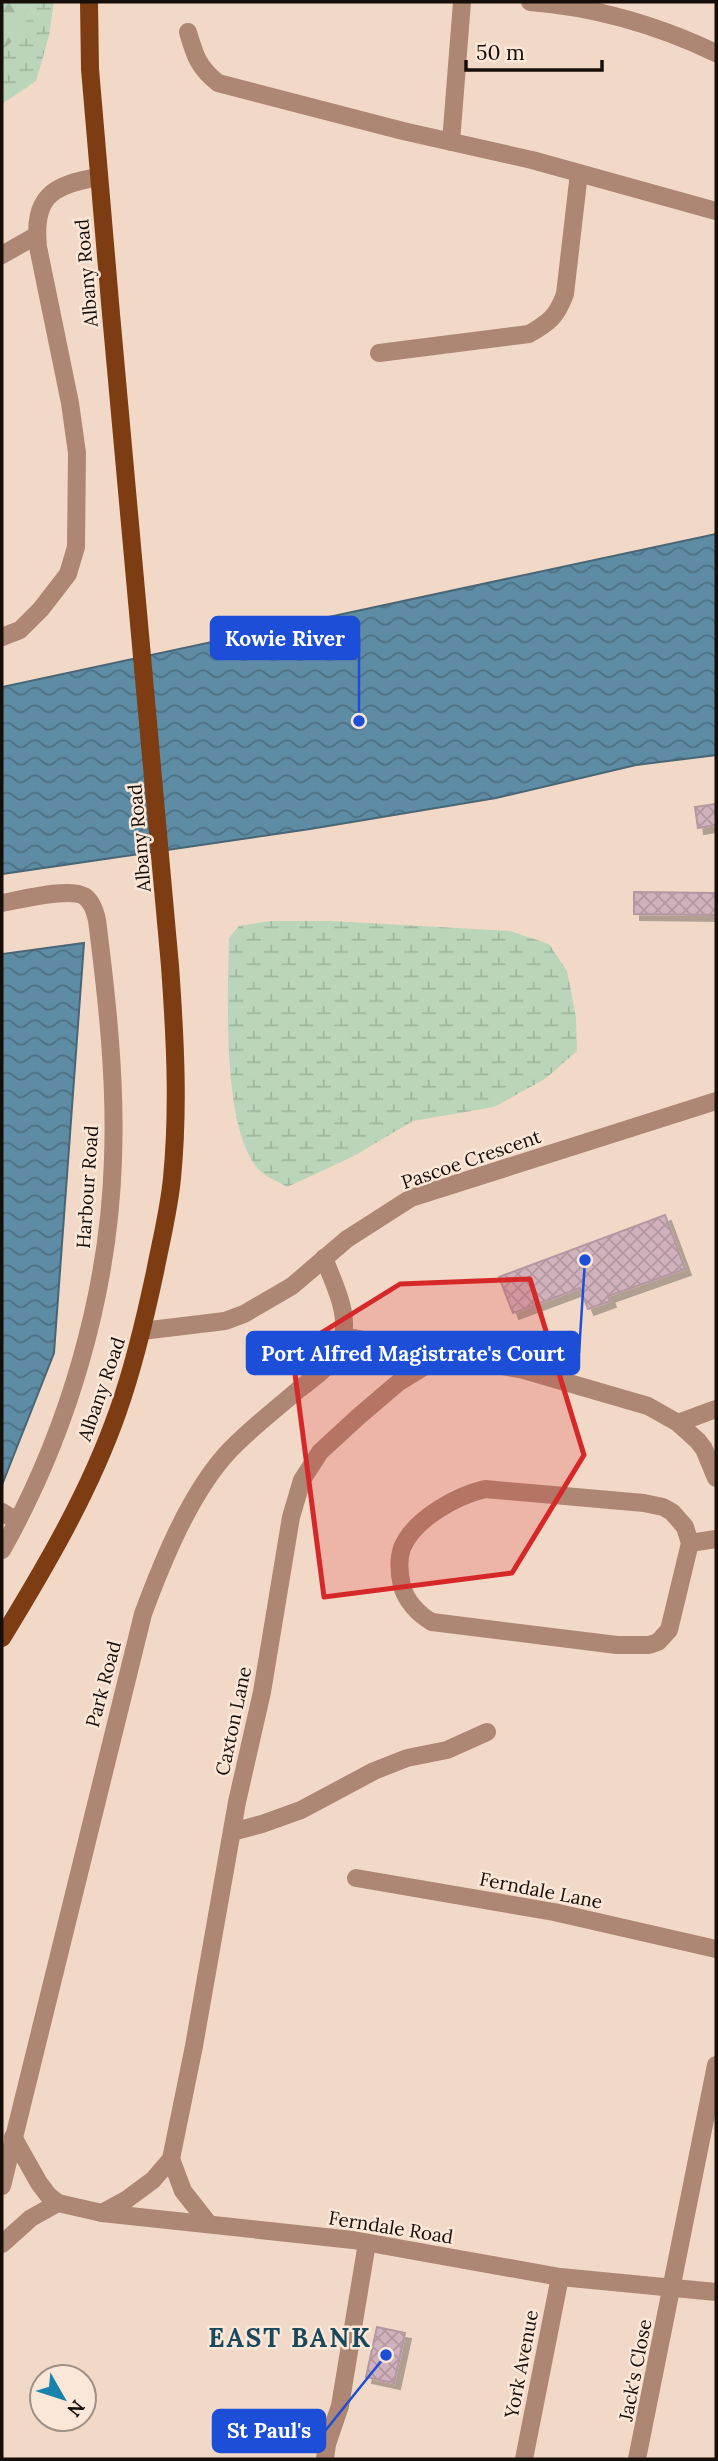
<svg xmlns="http://www.w3.org/2000/svg" width="718" height="2461" viewBox="0 0 718 2461" font-family="Lora,serif">
	<style>
		.forest { fill: url(#forest-firs) }
		.wetland { fill: url(#wetland-marsh) }
		.water { fill: url(#water-waves); stroke: #486675; stroke-width: 2 }
		.building { fill: url(#building-cross-hatch); stroke: #b497a0; stroke-width: 2; filter: url(#shadow) }
		.lines { fill: none; stroke-linecap: round; stroke-linejoin: round }
		.minor { stroke: #ad8773; stroke-width: 18 }
		.major { stroke: #7d3c12; stroke-width: 18 }
		.marked { fill: #d62828; fill-opacity: 0.2; stroke: #d62828; stroke-width: 5; stroke-linejoin: round }
		.labels { text-anchor: middle; dominant-baseline: central; stroke-width: 5; stroke-linejoin: round; paint-order: stroke }
		.street-label { font-size: 19px; fill: #160e08; stroke: #fbe7d8 }
		.district-label { font-size: 26px; font-weight: bold; letter-spacing: 2px; fill: #1a485c; stroke: #fbe7d8 }
		.leader { fill: none; stroke: #1d4ed8; stroke-width: 2.5 }
		.callout-dot { fill: #1d4ed8; stroke: #fbe7d8; stroke-width: 2.5 }
		.callout { fill: #1d4ed8; stroke: #1d4ed8; stroke-width: 2.5 }
		.callout-label { font-size: 21px; text-anchor: middle; font-weight: bold; fill: #fff }
	</style>
	<defs>
		<pattern id="forest-firs" width="22" height="20" patternUnits="userSpaceOnUse" patternTransform="scale(1.75)"><rect width="22" height="20" fill="#bad5b9"/><path d="M5 1l3.5 6h-7zM16 11l3.5 6h-7z" fill="#9fb69e"/></pattern>
		<pattern id="wetland-marsh" width="20" height="14" patternUnits="userSpaceOnUse" patternTransform="scale(1.75)"><rect width="20" height="14" fill="#bad5b9"/><path d="M1 5h8M5 5V1M11 12h8M15 12V8" fill="none" stroke="#9fb69e"/></pattern>
		<pattern id="water-waves" width="16" height="10" patternUnits="userSpaceOnUse" patternTransform="scale(1.75)"><rect width="16" height="10" fill="#5e8ca4"/><path d="M0 5q4-4 8 0t8 0" fill="none" stroke="#4d7184"/></pattern>
		<pattern id="building-cross-hatch" width="8" height="8" patternUnits="userSpaceOnUse" patternTransform="scale(1.75)"><rect width="8" height="8" fill="#d1b2bc"/><path d="M0 0l8 8M0 8l8-8" fill="none" stroke="#b398a0"/></pattern>
		<filter id="shadow"><feDropShadow dx="6" dy="6" stdDeviation="0" flood-color="#0004"/></filter>
	</defs>
	<rect width="100%" height="100%" fill="#f2d9c7"/>
	<path class="forest" d="M2,2H34C27,22 20,38 2,50Z"/>
	<g class="wetland">
		<path d="M34,2H54L49,36L36,81L2,104V50C20,38 27,22 34,2Z"/>
		<path d="M270,921H332L510,931L549,944L567,971L576,1017L577,1051L545,1079L494,1107L413,1121L352,1157L287,1187C279,1182 266,1177 259,1170C221,1129 228,993 229,938L239,926Z"/>
	</g>
	<g class="water">
		<path d="M716,534V755L636,765L496,798L310,829L2,874V687Z"/>
		<path d="M84,943L54,1353L2,1485V954Z"/>
	</g>
	<g class="building">
		<path d="M716,804V825L698,828L695,807Z"/>
		<path d="M634,892L716,893V915L634,914Z"/>
		<path d="M665,1215L685,1269L608,1296L610,1301L588,1309L580,1288L513,1313L499,1277Z"/>
		<path d="M377,2327L405,2333L394,2383L366,2377Z"/>
	</g>
	<g class="lines">
		<g class="minor">
			<path d="M530,2C596,7 657,25 716,53"/>
			<path d="M188,32C195,56 198,67 218,83L403,131L532,160L716,211"/>
			<path d="M451,142L462,2"/>
			<path d="M2,255L37,235"/>
			<path d="M379,353L529,334C550,322 557,316 565,294L579,173"/>
			<path d="M2,637L20,630L41,609L68,574L76,547L77,453L70,403L38,247C33,197 51,185 99,177"/>
			<path d="M2,903C20,900 68,887 84,896C92,901 95,911 97,920C107,999 116,1079 113,1159C109,1293 68,1433 2,1550"/>
			<path d="M142,1331L225,1321L244,1314L292,1286L347,1239L411,1198L716,1101"/>
			<path d="M343,1336L524,1370L648,1406L678,1423L698,1441L704,1449L716,1478"/>
			<path d="M678,1423L716,1409"/>
			<path d="M485,1489L644,1503L663,1507L672,1512L685,1527L690,1543L669,1630L658,1642L649,1645H617L432,1622C419,1615 406,1601 402,1586C399,1573 398,1560 402,1548C414,1519 456,1496 485,1489Z"/>
			<path d="M2,1512L17,1521"/>
			<path d="M690,1543L716,1539"/>
			<path d="M232,1832L262,1824L301,1810L374,1771L407,1758L447,1750L487,1732"/>
			<path d="M356,1878L554,1912L716,1949"/>
			<path d="M13,2137L39,2183L48,2195L58,2203L102,2213L353,2240L560,2277L716,2292"/>
			<path d="M171,2159L183,2191L209,2224"/>
			<path d="M2,2186L143,1614C163,1560 191,1491 230,1450C251,1428 275,1410 298,1390C312,1379 332,1366 339,1349C353,1318 335,1287 324,1258"/>
			<path d="M102,2213L126,2200L153,2180L171,2159L194,2046L237,1802L262,1692L291,1517L302,1480L320,1452L358,1417L399,1382L443,1355"/>
			<path d="M2,2244L31,2218L58,2203"/>
			<path d="M325,2459L327,2444L340,2406L367,2243"/>
			<path d="M524,2459L560,2277"/>
			<path d="M637,2459L716,2065"/>
		</g>
		<path class="major" d="M2,1638C46,1566 90,1491 118,1411C134,1366 145,1319 155,1272C161,1241 169,1210 172,1178C179,1107 175,1036 170,966L111,314L90,69L89,2"/>
	</g>
	<path class="marked" d="M530,1279L584,1455L512,1573L324,1597L292,1351L400,1284Z"/>
	<g class="labels">
		<g class="street-label">
			<text transform="translate(86 273) rotate(-95)">Albany Road</text>
			<text transform="translate(139 838) rotate(-95)">Albany Road</text>
			<text transform="translate(471 1159) rotate(-19)">Pascoe Crescent</text>
			<text transform="translate(87 1187) rotate(-86)">Harbour Road</text>
			<text transform="translate(101 1389) rotate(-71)">Albany Road</text>
			<text transform="translate(103 1684) rotate(-75)">Park Road</text>
			<text transform="translate(233 1721) rotate(-78)">Caxton Lane</text>
			<text transform="translate(541 1890) rotate(11)">Ferndale Lane</text>
			<text transform="translate(391 2227) rotate(9)">Ferndale Road</text>
			<text transform="translate(521 2364) rotate(-79)">York Avenue</text>
			<text transform="translate(635 2370) rotate(-79)">Jack's Close</text>
		</g>
		<g class="district-label">
			<text x="290" y="2337">EAST BANK</text>
		</g>
	</g>
	<path class="leader" d="M359 721L359 638M585 1260L579 1353M386 2355L325 2431"/>
	<g class="callout-dot">
		<circle cx="359" cy="721" r="7"/>
		<circle cx="585" cy="1260" r="7"/>
		<circle cx="386" cy="2355" r="7"/>
	</g>
	<g class="callout">
		<rect x="211" y="617" width="148" height="42" rx="7"/>
		<rect x="247" y="1332" width="332" height="42" rx="7"/>
		<rect x="213" y="2410" width="112" height="42" rx="7"/>
	</g>
	<g class="callout-label">
		<text x="285" y="646">Kowie River</text>
		<text x="413" y="1361">Port Alfred Magistrate's Court</text>
		<text x="269" y="2438">St Paul's</text>
	</g>
	<rect width="718" height="2461" fill="none" stroke="#160e08" stroke-width="7"/>
	<g transform="translate(63 2398) rotate(129)"><circle r="33" fill="#fbe7d8" stroke="#9f9085" stroke-width="2"/>
	<path d="M0-5L12 26L0 18L-12 26Z" fill="#1782ab"/>
	<text y="-10" font-size="19" font-weight="bold" text-anchor="middle" fill="#160e08">N</text>
	</g>
	<path d="M466 60v10h136v-10" fill="none" stroke="#160e08" stroke-width="3.5"/>
	<text x="476" y="60" font-size="21" fill="#160e08" stroke="#fbe7d8" stroke-width="5" paint-order="stroke">50 m</text>
</svg>
